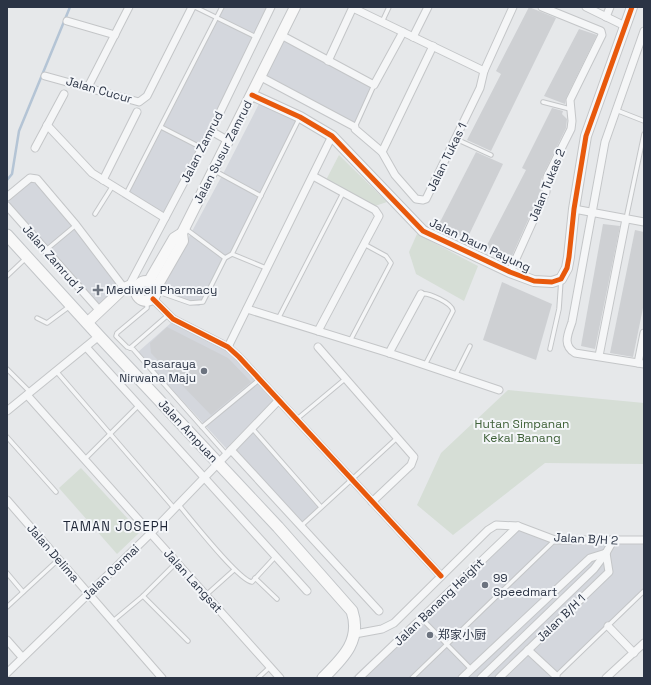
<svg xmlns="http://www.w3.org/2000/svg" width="651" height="685" viewBox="0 0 651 685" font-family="'Space Grotesk','Noto Sans SC',sans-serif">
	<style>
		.built { fill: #d4d7dd }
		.green { fill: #d6ded6 }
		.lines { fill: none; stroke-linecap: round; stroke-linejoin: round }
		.stream { stroke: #b4c4d5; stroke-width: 2.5 }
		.building { fill: #ced0d3 }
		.lane-casing { stroke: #c4c6c8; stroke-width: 5.5 }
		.street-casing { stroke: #c4c6c8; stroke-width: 9 }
		.secondary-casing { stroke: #c4c6c8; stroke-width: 12 }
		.primary-casing { stroke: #c2c5c8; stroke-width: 13 }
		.lane { stroke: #f5f6f7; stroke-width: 3.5 }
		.street { stroke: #f5f6f7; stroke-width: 7 }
		.secondary { stroke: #f8f8f8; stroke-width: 10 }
		.primary { stroke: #f8f8f8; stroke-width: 11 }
		.cycleway-casing { stroke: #f4f6f9; stroke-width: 8 }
		.cycleway { stroke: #e8590c; stroke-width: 5 }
		.poi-dot { fill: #6c737f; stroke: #f4f6f9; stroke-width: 1.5 }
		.labels { text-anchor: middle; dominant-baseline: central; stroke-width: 4; stroke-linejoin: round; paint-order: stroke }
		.street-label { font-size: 12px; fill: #2b3445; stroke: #f4f6f9 }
		.poi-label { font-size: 12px; fill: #2b3445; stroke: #f4f6f9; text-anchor: start }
		.park-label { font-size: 12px; fill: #3f6138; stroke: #f4f6f9 }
		.neighbourhood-label { font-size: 13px; letter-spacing: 1px; fill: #1d2536; stroke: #f4f6f9 }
	</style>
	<rect width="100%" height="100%" fill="#e6e8ea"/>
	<g class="built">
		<path d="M220,7H275L167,222L122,197Z"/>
		<path d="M287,35L377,84L358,127L264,81Z"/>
		<path d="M263,96L304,114L233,256L227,260L204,303L199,306L190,305L161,295V289L225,170Z"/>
		<path d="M29,174H34L39,177L76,220L125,283L101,316L7,210V194Z"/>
		<path d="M172,322L226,349L276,400L251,425L324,507L300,529L138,352Z"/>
		<path d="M517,523L557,537L615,536L627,538H644V594L556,678H352Z"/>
	</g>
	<g class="green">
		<path d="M339,155L387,202L375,206L326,180Z"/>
		<path d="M417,234L478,266L464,301L416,274L409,252Z"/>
		<path d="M508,390L644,403V464L545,463L453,535L417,505L441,453Z"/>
		<path d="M81,468L140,532L117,554L59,488Z"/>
	</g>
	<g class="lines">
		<path class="stream" d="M7,180L12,174L19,131L70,7"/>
	</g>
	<g class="building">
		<path d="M529,7L556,18L491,151L467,140L501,74L496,71Z"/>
		<path d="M579,29L597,35L566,98L565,104L544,96Z"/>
		<path d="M552,108L563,111L562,114L567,119L566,128L543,175L540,183L542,184L541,191L511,258L486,247L526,170L522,168Z"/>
		<path d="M476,152L503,164L467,239L439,224Z"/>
		<path d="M603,224L620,226L595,349L581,346Z"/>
		<path d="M635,230L644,232V303L633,357L610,353Z"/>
		<path d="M502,282L552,304L536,360L483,340Z"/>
		<path d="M167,327L228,358L251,382L211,415L151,353L150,343Z"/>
	</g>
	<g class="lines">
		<g class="lane-casing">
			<g id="lane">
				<path d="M195,7L256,37"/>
				<path d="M382,22L389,7"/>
				<path d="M543,102L570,109"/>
				<path d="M616,110L644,121"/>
				<path d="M161,127L202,148"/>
				<path d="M355,127L374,85"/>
				<path d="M456,139L491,155"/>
				<path d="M215,171L261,196"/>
				<path d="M126,194L222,7"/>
				<path d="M95,214L112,187"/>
				<path d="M626,219L644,134"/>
				<path d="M186,229L225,258"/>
				<path d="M46,250L76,225"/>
				<path d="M232,254L266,268"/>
				<path d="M7,276L25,259"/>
				<path d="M156,291L190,303L203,302L225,258L232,254L299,119"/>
				<path d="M421,294C428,292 452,303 453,311L425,365"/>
				<path d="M147,301V308L117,333L116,336L127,347L133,349L226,454"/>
				<path d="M37,318L47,323L70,306"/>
				<path d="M278,319L343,193"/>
				<path d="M350,341L391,263L386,256L364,244"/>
				<path d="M130,348L168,315"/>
				<path d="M550,349L559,309L561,280"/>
				<path d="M7,369L30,392"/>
				<path d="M56,371L174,508"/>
				<path d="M455,376L470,346"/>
				<path d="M297,419L345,379"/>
				<path d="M202,427L260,379"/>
				<path d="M252,428L321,507"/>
				<path d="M7,437L56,492"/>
				<path d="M85,459L139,405"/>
				<path d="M178,504C190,518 238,580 252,582L276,556"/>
				<path d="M301,526L397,438"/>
				<path d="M7,573L23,592"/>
				<path d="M255,578L277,599"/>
				<path d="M206,595L234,570"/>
				<path d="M143,596L188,641"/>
				<path d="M7,607L59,559"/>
				<path d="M422,619L471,669"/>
				<path d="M113,621L143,596L177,562"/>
				<path d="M556,676L644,591"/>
				<path d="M258,678L270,667"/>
				<path d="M412,678L555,540"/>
			</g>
		</g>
		<g class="street-casing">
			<g id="street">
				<path d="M586,7L625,26"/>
				<path d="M353,8L484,71"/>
				<path d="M606,17L610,7"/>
				<path d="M67,21L115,35"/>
				<path d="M281,35L374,85L403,32"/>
				<path d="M413,37L428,7"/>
				<path d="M328,61L353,7"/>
				<path d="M45,76L139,102L147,96L192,7"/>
				<path d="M261,77L355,127V129L382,152L395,175L416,199L423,200L426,199L480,88L484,71L513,7"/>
				<path d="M88,87L129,7"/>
				<path d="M47,125L92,173L165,218"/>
				<path d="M211,131L229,141"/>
				<path d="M35,148L64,94"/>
				<path d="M382,152L433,46"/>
				<path d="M313,176L375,210L379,216L318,331"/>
				<path d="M103,180L137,112"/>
				<path d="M7,197L30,178L37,179L76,225L124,288"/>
				<path d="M7,206L100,311"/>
				<path d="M574,209L644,222"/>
				<path d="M510,272L546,192L547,177L571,129L572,121L570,100L602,35L601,31L542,7"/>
				<path d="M129,286L211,131L271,7"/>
				<path d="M153,299L173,319L228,347L239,357L441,576"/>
				<path d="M247,309L389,353L499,390"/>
				<path d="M644,333L638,363L644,364"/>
				<path d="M86,347L307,591"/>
				<path d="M228,347L332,136"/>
				<path d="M318,347L414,457L411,465L372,502"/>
				<path d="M389,353L421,294"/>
				<path d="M599,356L626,219"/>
				<path d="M638,363L575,353C562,345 568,334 572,322L605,142L644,31"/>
				<path d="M27,395L280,678"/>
				<path d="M7,411L99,336"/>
				<path d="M231,450L379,611"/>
				<path d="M7,500L162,678"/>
				<path d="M608,626L634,653"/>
				<path d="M355,634L382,629L394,623L488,530L496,525L518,526L555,540H644"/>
				<path d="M7,640L22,657"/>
				<path d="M528,650L556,676"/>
				<path d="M7,673L150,534L279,400"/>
				<path d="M359,678L518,526"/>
				<path d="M462,678L590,558L606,553"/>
				<path d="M481,678L594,569L606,553L614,539"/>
				<path d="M499,678L609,572L606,553"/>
				<path d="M606,678L644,643"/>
			</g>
		</g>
		<g class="secondary-casing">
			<g id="secondary">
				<path d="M252,95L300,117L332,136L423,231L510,272L534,281L552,282L561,279L567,268L569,257L574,209L586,136L632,7"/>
				<path d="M182,233L295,7"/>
				<circle cx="146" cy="291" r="10"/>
				<path d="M149,281L174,238L182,233"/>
				<path d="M156,288L183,241L182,233"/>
				<path d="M87,323L124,288L129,286L137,289"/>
			</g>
		</g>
		<g class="primary-casing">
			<path id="primary" d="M7,235L99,336L278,527L352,611C362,641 342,659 323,678"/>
		</g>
		<use href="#lane" class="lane"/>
		<use href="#street" class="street"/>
		<use href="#secondary" class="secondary"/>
		<use href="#primary" class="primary"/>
		<g class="cycleway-casing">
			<g id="cycleway">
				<path d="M252,95L300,117L332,136L423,231L510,272L534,281L552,282L561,279L567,268L569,257L574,209L586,136L632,7"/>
				<path d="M153,299L173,319L228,347L239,357L441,576"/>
			</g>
		</g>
		<use href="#cycleway" class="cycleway"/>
	</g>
	<g class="poi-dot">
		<path d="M96 284h4v4h4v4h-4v4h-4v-4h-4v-4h4z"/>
		<circle cx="204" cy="371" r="4"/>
		<circle cx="485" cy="585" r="4"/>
		<circle cx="430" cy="635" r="4"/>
	</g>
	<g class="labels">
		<g class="street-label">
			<text transform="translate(99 90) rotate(16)">Jalan Cucur</text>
			<text transform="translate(202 147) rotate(-63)">Jalan Zamrud</text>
			<text transform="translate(223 152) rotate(-63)">Jalan Susur Zamrud</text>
			<text transform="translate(447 157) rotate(-64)">Jalan Tukas 1</text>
			<text transform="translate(547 185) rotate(-68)">Jalan Tukas 2</text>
			<text transform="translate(480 245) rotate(25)">Jalan Daun Payung</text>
			<text transform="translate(53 259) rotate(49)">Jalan Zamrud 1</text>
			<text transform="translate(188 431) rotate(47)">Jalan Ampuan</text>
			<text transform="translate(586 539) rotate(3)">Jalan B/H 2</text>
			<text transform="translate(53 553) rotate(49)">Jalan Delima</text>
			<text transform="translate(111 572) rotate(-44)">Jalan Cermai</text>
			<text transform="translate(193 581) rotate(48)">Jalan Langsat</text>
			<text transform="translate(439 602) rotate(-44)">Jalan Banang Height</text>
			<text transform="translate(561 618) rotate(-44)">Jalan B/H 1</text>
		</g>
		<g class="poi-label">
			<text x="106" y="290">Mediwell Pharmacy</text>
			<text x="196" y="364" text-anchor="end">Pasaraya<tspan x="196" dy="14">Nirwana Maju</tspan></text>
			<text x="493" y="578">99<tspan x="493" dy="14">Speedmart</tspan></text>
			<text x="438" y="635">郑家小厨</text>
		</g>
		<g class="park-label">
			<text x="522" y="424">Hutan Simpanan<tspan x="522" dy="14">Kekal Banang</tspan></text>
		</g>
		<g class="neighbourhood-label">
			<text x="116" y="526">TAMAN JOSEPH</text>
		</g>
	</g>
	<rect width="651" height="685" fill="none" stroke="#2b3445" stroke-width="16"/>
</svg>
